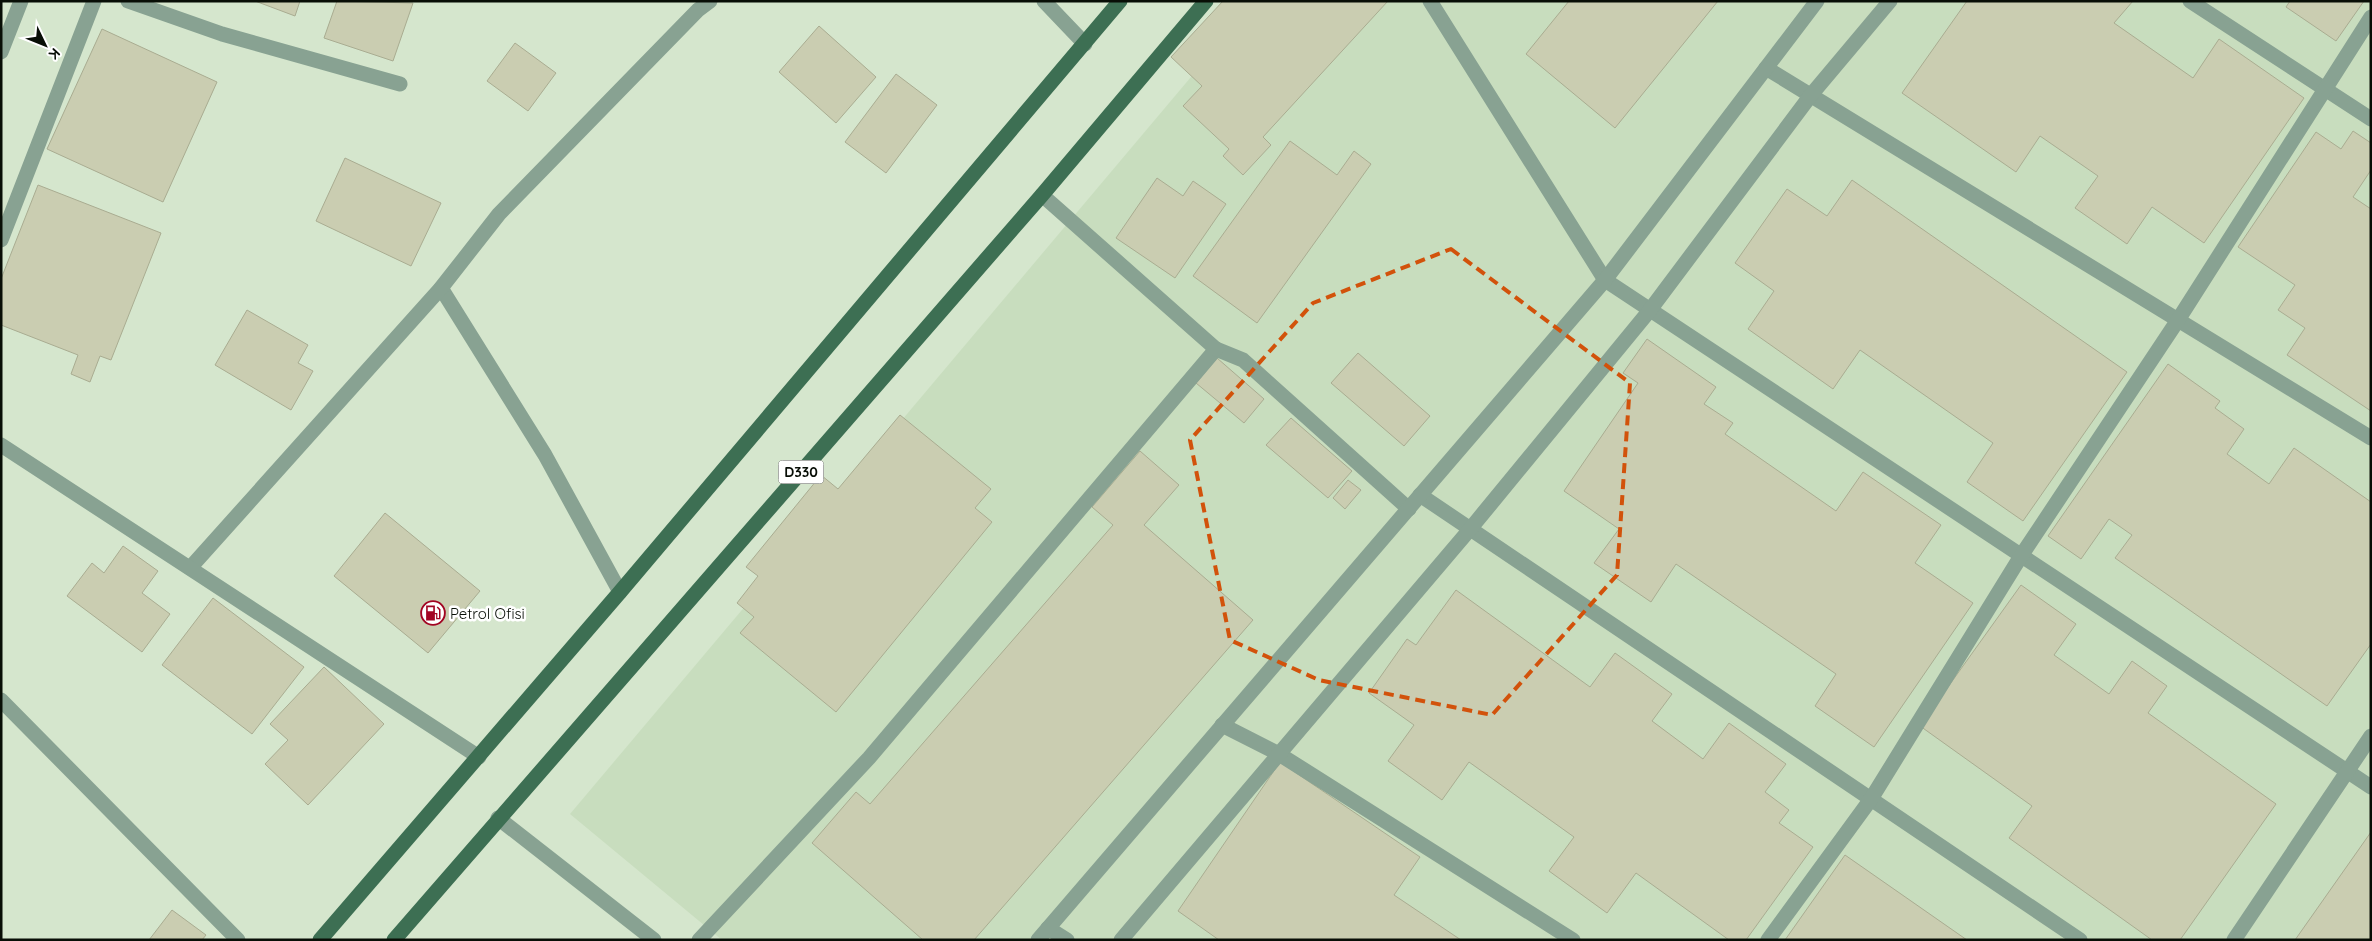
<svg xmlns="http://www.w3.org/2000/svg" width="2372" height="941" viewBox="0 0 2372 941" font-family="Quicksand,sans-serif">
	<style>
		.built { fill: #c8ddbe }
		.building { fill: #cacdb1; stroke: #a9ac91 }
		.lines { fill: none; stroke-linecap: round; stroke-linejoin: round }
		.service { stroke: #88a292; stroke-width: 15 }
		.minor { stroke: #88a292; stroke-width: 15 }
		.tertiary { stroke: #88a292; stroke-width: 15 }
		.primary { stroke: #3d6f53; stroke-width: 15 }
		.marked { fill: none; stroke: #d2520b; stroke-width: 4; stroke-dasharray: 10 6; stroke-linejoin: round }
		.labels { text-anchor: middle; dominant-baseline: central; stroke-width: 5; stroke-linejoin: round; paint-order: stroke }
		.shield { fill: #fff; stroke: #525651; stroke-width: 1 }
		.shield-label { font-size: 14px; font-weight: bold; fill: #080e06 }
		.poi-label { font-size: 15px; fill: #080e06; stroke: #fff; text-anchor: start }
	</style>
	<rect width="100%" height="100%" fill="#d5e6cd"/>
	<path class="built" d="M1255,1H2371V940H722L570,814Z"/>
	<g class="building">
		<path d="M255,1H300L295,16Z"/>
		<path d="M337,1L413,3L393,61L324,38Z"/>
		<path d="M1223,1H1388L1263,137L1271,145L1243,175L1223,156L1229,149L1183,106L1202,86L1171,57Z"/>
		<path d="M1569,1H1718L1615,128L1526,54Z"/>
		<path d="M1967,1H2133L2114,23L2193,78L2219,39L2304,98L2204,243L2152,207L2127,244L2075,208L2098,176L2040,136L2016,172L1902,93Z"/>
		<path d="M2290,1H2364L2336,41L2286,7Z"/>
		<path d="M819,26L876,77L836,123L779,72Z"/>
		<path d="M102,29L217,82L163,202L47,149Z"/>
		<path d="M515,43L556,73L528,111L487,81Z"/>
		<path d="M896,74L937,105L886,173L845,142Z"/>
		<path d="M2353,131L2371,143V170L2353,197L2371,209V411L2287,355L2305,328L2278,310L2295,285L2238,247L2316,132L2341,149Z"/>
		<path d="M1290,141L1337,175L1354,151L1371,164L1257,323L1193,276Z"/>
		<path d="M345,158L441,203L411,266L316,221Z"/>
		<path d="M1157,178L1183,196L1193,181L1226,204L1175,278L1116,238Z"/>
		<path d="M1852,180L2127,372L2023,521L1967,482L1993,443L1860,350L1833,389L1748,329L1774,291L1735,263L1787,189L1827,216Z"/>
		<path d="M38,185L161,233L111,360L100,356L90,382L71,374L78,355L1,325V279Z"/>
		<path d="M247,310L308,345L298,363L313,371L291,410L215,365Z"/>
		<path d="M1647,339L1716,387L1704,404L1733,423L1725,434L1836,511L1863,472L1941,525L1915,563L1973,603L1874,747L1815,706L1836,674L1676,564L1651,602L1594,563L1619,529L1564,491L1638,383L1623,373Z"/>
		<path d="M1358,353L1430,416L1404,446L1331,383Z"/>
		<path d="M1217,358L1264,399L1244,423L1196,383Z"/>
		<path d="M2168,364L2220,401L2215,408L2244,429L2227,454L2269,484L2294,448L2371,502V644L2327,706L2115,558L2132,535L2109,519L2081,559L2048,536Z"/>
		<path d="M900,415L991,489L975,508L992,522L836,712L740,633L754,617L737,603L758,576L746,567L821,475L838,489Z"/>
		<path d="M1291,418L1352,471L1328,498L1266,445Z"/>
		<path d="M1140,451L1179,485L1144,525L1253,620L974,940H923L812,843L856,792L870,804L1113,525L1092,507Z"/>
		<path d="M1348,480L1361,490L1345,509L1333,498Z"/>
		<path d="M385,513L480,591L428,653L334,576Z"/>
		<path d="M123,546L158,571L142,593L170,614L142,652L67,596L92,563L104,573Z"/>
		<path d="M2021,585L2076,624L2054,655L2109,694L2132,661L2167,686L2148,713L2276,804L2180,940H2152L2009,838L2032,806L1920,726Z"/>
		<path d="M1456,590L1590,687L1615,653L1672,694L1652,721L1703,759L1729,723L1786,764L1765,792L1789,810L1779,823L1813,847L1746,940H1729L1636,873L1607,913L1549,871L1574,837L1469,762L1442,800L1388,761L1414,725L1369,693L1407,639L1416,645Z"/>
		<path d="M213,598L304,667L252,734L162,665Z"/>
		<path d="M324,667L384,724L308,805L265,764L288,740L270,724Z"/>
		<path d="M1280,762L1420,857L1394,895L1461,940H1219L1178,911Z"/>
		<path d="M2371,832V940H2295Z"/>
		<path d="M1845,855L1967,940H1785Z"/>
		<path d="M172,910L206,935L202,940H149Z"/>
	</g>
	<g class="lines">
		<g class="service">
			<path d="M128,1L222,34L400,84"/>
			<path d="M1044,1L1085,44"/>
			<path d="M1430,1L1605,280L2371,787"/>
			<path d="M2190,1L2371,119"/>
			<path d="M1766,68L2371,438"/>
			<path d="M441,288L545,455L620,592"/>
			<path d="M1420,495L2080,940"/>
			<path d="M190,568L441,288L499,214L698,10L710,1"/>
			<path d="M1222,725L1279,754L1573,940"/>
			<path d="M498,818L654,940"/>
			<path d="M1048,928L1067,940"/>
			<path d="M699,940L869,758L1216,349L1243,360L1409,509"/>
			<path d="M1038,940L1605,280L1817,1"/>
			<path d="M1121,940L1471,528L1650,310L1811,95L1890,1"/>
			<path d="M1768,940L1871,799L2021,556L2178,320L2371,17"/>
			<path d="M2234,940L2371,736"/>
		</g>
		<g class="minor">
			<path d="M1042,195L1216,349"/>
			<path d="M1,445L479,757"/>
			<path d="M1,700L238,940"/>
		</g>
		<g class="tertiary">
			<path d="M1,52L21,1"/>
			<path d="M1,240L94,1"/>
		</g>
		<g class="primary">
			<path d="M320,940L620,592L1120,1"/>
			<path d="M394,940L1042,195L1206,1"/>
		</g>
	</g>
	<path class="marked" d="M1451,249L1630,383L1617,575L1492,715L1319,680L1230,640L1190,440L1313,303Z"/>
	<defs>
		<g id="fuel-ring" transform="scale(1.25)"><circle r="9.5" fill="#fff" stroke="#a20422" stroke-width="1.5"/><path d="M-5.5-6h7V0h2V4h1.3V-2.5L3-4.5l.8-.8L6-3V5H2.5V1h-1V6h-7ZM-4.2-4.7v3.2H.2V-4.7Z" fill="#a20422"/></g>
	</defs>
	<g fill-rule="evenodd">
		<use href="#fuel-ring" x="433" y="613"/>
	</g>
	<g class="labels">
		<rect class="shield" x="778.5" y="460.5" width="45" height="23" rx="4"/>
		<g class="shield-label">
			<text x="801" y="472">D330</text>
		</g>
		<g class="poi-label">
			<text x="450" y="613">Petrol Ofisi</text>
		</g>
	</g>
	<rect width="2372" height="941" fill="none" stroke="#080e06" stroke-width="5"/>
	<g transform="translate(45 45) rotate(133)" stroke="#ffffff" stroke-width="4" paint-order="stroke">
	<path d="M0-4L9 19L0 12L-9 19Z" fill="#080e06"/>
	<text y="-8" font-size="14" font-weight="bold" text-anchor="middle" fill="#080e06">K</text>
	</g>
</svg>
